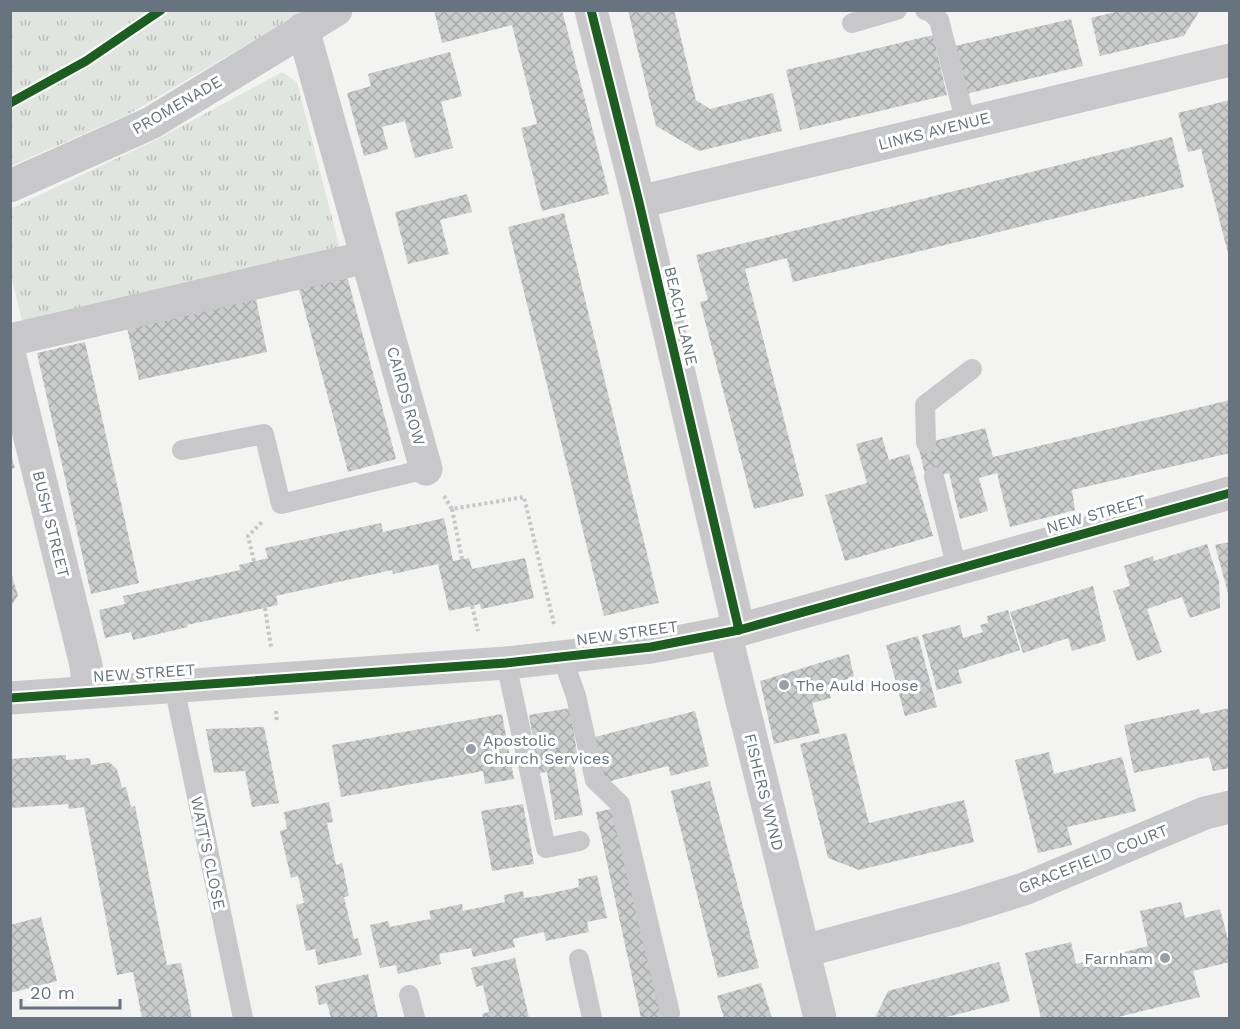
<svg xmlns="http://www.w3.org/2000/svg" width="1240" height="1029" viewBox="0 0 1240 1029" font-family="'Work Sans',sans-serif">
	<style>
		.grass { fill: url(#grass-tufts) }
		.building { fill: url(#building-cross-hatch) }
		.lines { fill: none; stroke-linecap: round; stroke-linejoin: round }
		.path { stroke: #c5c6c7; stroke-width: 4; stroke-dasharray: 3 3; stroke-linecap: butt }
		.lane { stroke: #c8c8ca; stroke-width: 20 }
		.street { stroke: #c8c8ca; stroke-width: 33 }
		.cycleway-casing { stroke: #fff; stroke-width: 13 }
		.cycleway { stroke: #1b5e20; stroke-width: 9 }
		.poi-dot { fill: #98a0a7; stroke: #fff; stroke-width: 2 }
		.labels { text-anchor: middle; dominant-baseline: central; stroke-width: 6; stroke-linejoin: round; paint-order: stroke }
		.street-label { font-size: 16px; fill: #67737f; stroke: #fff }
		.poi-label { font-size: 16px; fill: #67737f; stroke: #fff; text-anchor: start }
	</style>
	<defs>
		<pattern id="grass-tufts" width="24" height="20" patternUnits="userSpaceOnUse" patternTransform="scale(1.5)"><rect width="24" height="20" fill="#e1e5e0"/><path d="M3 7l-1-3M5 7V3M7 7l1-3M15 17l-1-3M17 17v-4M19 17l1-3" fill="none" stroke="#babebb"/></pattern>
		<pattern id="building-cross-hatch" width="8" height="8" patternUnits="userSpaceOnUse" patternTransform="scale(1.5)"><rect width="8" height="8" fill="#cbcccc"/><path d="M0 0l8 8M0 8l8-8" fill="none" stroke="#a9aaab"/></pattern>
	</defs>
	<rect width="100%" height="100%" fill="#f3f3f2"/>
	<g class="grass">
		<path d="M11,11H304L127,115L11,166Z"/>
		<path d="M282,72L297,82L340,249L23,324L11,277L10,209L162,137Z"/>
	</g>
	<g class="building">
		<path d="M434,10H562L609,194L542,211L521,128L537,124L512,25L442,43Z"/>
		<path d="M628,10H674L696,100L710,109L773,93L782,131L699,151L656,126Z"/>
		<path d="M1123,10H1200L1184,36L1100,56L1091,18Z"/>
		<path d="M1071,19L1083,66L966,94L955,46Z"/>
		<path d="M933,35L947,95L800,130L786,70Z"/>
		<path d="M450,52L462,96L441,102L453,148L415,158L405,121L382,127L388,149L364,156L347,93L371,86L368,74Z"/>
		<path d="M1230,100V257H1229L1201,149L1188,152L1178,113Z"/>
		<path d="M1172,137L1184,187L793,282L787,258L745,269L804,496L754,509L700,302L708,300L696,255Z"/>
		<path d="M467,194L472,212L440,220L449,254L408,264L395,212Z"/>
		<path d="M564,213L659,603L604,616L508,227Z"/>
		<path d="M347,276L396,459L348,472L299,289Z"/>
		<path d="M256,299L267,352L139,380L127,328Z"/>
		<path d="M85,342L139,583L91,594L37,353Z"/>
		<path d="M1230,400V453L1072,490L1075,510L1010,527L997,473L979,478L988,511L960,519L949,473L926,479L918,445L985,428L993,457Z"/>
		<path d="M882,437L889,460L909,454L933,536L845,561L825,495L867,483L856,444Z"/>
		<path d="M10,451L15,468L10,469Z"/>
		<path d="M444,518L453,561L469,558L472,569L525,558L534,598L481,609L480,604L449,611L438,564L393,574L392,570L276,596L278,605L187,625L188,627L133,640L131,632L105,638L99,610L125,604L123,596L240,570L239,565L268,558L265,548L381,523L383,532Z"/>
		<path d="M1230,542V597H1229L1215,545Z"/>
		<path d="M1207,544L1219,581L1220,608L1190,618L1182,597L1147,609L1162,652L1137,661L1113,591L1130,586L1124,566L1153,556L1154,561Z"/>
		<path d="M10,569L18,596L10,607Z"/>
		<path d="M1093,586L1106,641L1072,651L1068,638L1023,653L1010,612Z"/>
		<path d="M1008,610L1020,650L958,670L962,683L937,690L922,635L960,625L963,638L983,632L980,625L988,623L987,616Z"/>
		<path d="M918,636L937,707L905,716L886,645Z"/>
		<path d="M849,654L854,677L827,685L831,698L812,703L820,733L774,744L760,681Z"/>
		<path d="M570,708L579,766L574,767L583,815L555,820L547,772L539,773L529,715Z"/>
		<path d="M1230,708V768L1213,771L1209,757L1134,773L1124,725L1199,709L1201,714Z"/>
		<path d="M695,711L709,766L671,776L668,766L603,783L591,738Z"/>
		<path d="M502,714L514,779L485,784L483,771L341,797L332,745Z"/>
		<path d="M264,727L279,803L252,807L245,771L214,773L206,729Z"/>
		<path d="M846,733L869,823L964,800L974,842L859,870L828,858L800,744Z"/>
		<path d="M1049,752L1054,774L1122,757L1136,811L1067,827L1072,845L1038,853L1015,760Z"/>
		<path d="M66,755V760L90,758L91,765L109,762L117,769L122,788L126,787L131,807L135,806L167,965L181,963L192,1018H142L133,972L117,975L84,807L69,809L68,804L10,808V759Z"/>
		<path d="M710,781L759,968L718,978L671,791Z"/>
		<path d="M329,802L333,822L327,823L336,865L342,863L349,896L344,897L354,939L358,938L362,955L318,965L315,949L306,951L296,905L304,903L298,876L291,878L280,831L287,829L284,812Z"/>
		<path d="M523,804L534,864L492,871L481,811Z"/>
		<path d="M616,808L662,1018H641L596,812Z"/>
		<path d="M597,875L607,918L587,922L589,932L546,941L544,932L513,939L515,947L473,957L471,948L439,954L441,964L398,974L396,965L380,968L370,925L388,921L390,927L414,922L431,919L429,911L462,904L463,911L505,902L504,895L523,891L524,898L538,896L579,887L578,879Z"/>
		<path d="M1181,902L1185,918L1220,909L1230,947V962L1193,971L1200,997L1114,1018H1041L1025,953L1071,942L1076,964L1148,946L1140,911Z"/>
		<path d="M41,917L57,981L10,993V925Z"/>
		<path d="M515,958L529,1018H483L482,1014L489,1012L483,985L476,987L471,968Z"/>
		<path d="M999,962L1010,1001L943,1018H875L888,991Z"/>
		<path d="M368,974L378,1018H331L327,1003L319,1005L315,986Z"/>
		<path d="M761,983L772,1018H724L717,996Z"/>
	</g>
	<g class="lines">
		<g class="path">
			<path d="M444,496L452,509L524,497L554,624"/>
			<path d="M452,509L462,559"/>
			<path d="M254,561L248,536L263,521"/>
			<path d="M472,606L478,631"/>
			<path d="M265,608L271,647"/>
			<path d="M276,711L277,723"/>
		</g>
		<g class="lane">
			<path d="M925,10L931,12L939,20L966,123"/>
			<path d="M852,23L897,10"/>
			<path d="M926,443L925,405L972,369"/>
			<path d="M182,450L264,434L281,504L426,469"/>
			<path d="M934,477L957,569"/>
			<path d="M562,657L576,696L595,780L620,804L670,1013"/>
			<path d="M506,663L546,848L580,841"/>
			<path d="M174,686L243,1018"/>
			<path d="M579,959L592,1018"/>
			<path d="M409,995L415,1018"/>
		</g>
		<g class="street">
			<path d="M591,10L639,202L739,630"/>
			<path d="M303,29L426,469"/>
			<path d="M10,186L151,123L336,10"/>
			<path d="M639,202L1230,60"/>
			<path d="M10,340L367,257"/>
			<path d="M10,357L86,665L89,692"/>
			<path d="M725,632L820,1018"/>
			<path d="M10,698L506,663L651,647L739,630L1230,493"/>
			<path d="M804,951L957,910L1024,889L1205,813L1230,807"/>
		</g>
		<g class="cycleway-casing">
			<g id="cycleway">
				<path d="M591,10L639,202L739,630"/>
				<path d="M10,103L86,61L161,10"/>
				<path d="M10,698L506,663L651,647L739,630L1230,493"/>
			</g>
		</g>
		<use href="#cycleway" class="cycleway"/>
	</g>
	<g class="poi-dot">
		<circle cx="784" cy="685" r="6"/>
		<circle cx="471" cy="749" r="6"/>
		<circle cx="1165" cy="958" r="6"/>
	</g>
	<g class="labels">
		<g class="street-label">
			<text transform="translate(177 105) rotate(-30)">PROMENADE</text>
			<text transform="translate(934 131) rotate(-14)">LINKS AVENUE</text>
			<text transform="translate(681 316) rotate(77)">BEACH LANE</text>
			<text transform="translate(406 396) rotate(74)">CAIRDS ROW</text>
			<text transform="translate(1096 514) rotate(-16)">NEW STREET</text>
			<text transform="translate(51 524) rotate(76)">BUSH STREET</text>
			<text transform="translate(627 633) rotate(-8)">NEW STREET</text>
			<text transform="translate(144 673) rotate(-4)">NEW STREET</text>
			<text transform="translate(764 792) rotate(76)">FISHERS WYND</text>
			<text transform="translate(208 853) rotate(78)">WATT'S CLOSE</text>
			<text transform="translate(1093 859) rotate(-22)">GRACEFIELD COURT</text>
		</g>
		<g class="poi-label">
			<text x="796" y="685">The Auld Hoose</text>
			<text x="483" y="740">Apostolic<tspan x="483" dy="18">Church Services</tspan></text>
			<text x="1153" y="958" text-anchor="end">Farnham</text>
		</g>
	</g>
	<rect width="1240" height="1029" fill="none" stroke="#67737f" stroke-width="24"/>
	<path d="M21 999v9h99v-9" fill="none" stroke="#67737f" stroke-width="3"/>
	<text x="30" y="999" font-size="18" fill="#67737f" stroke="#ffffff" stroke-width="4.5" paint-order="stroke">20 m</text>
</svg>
